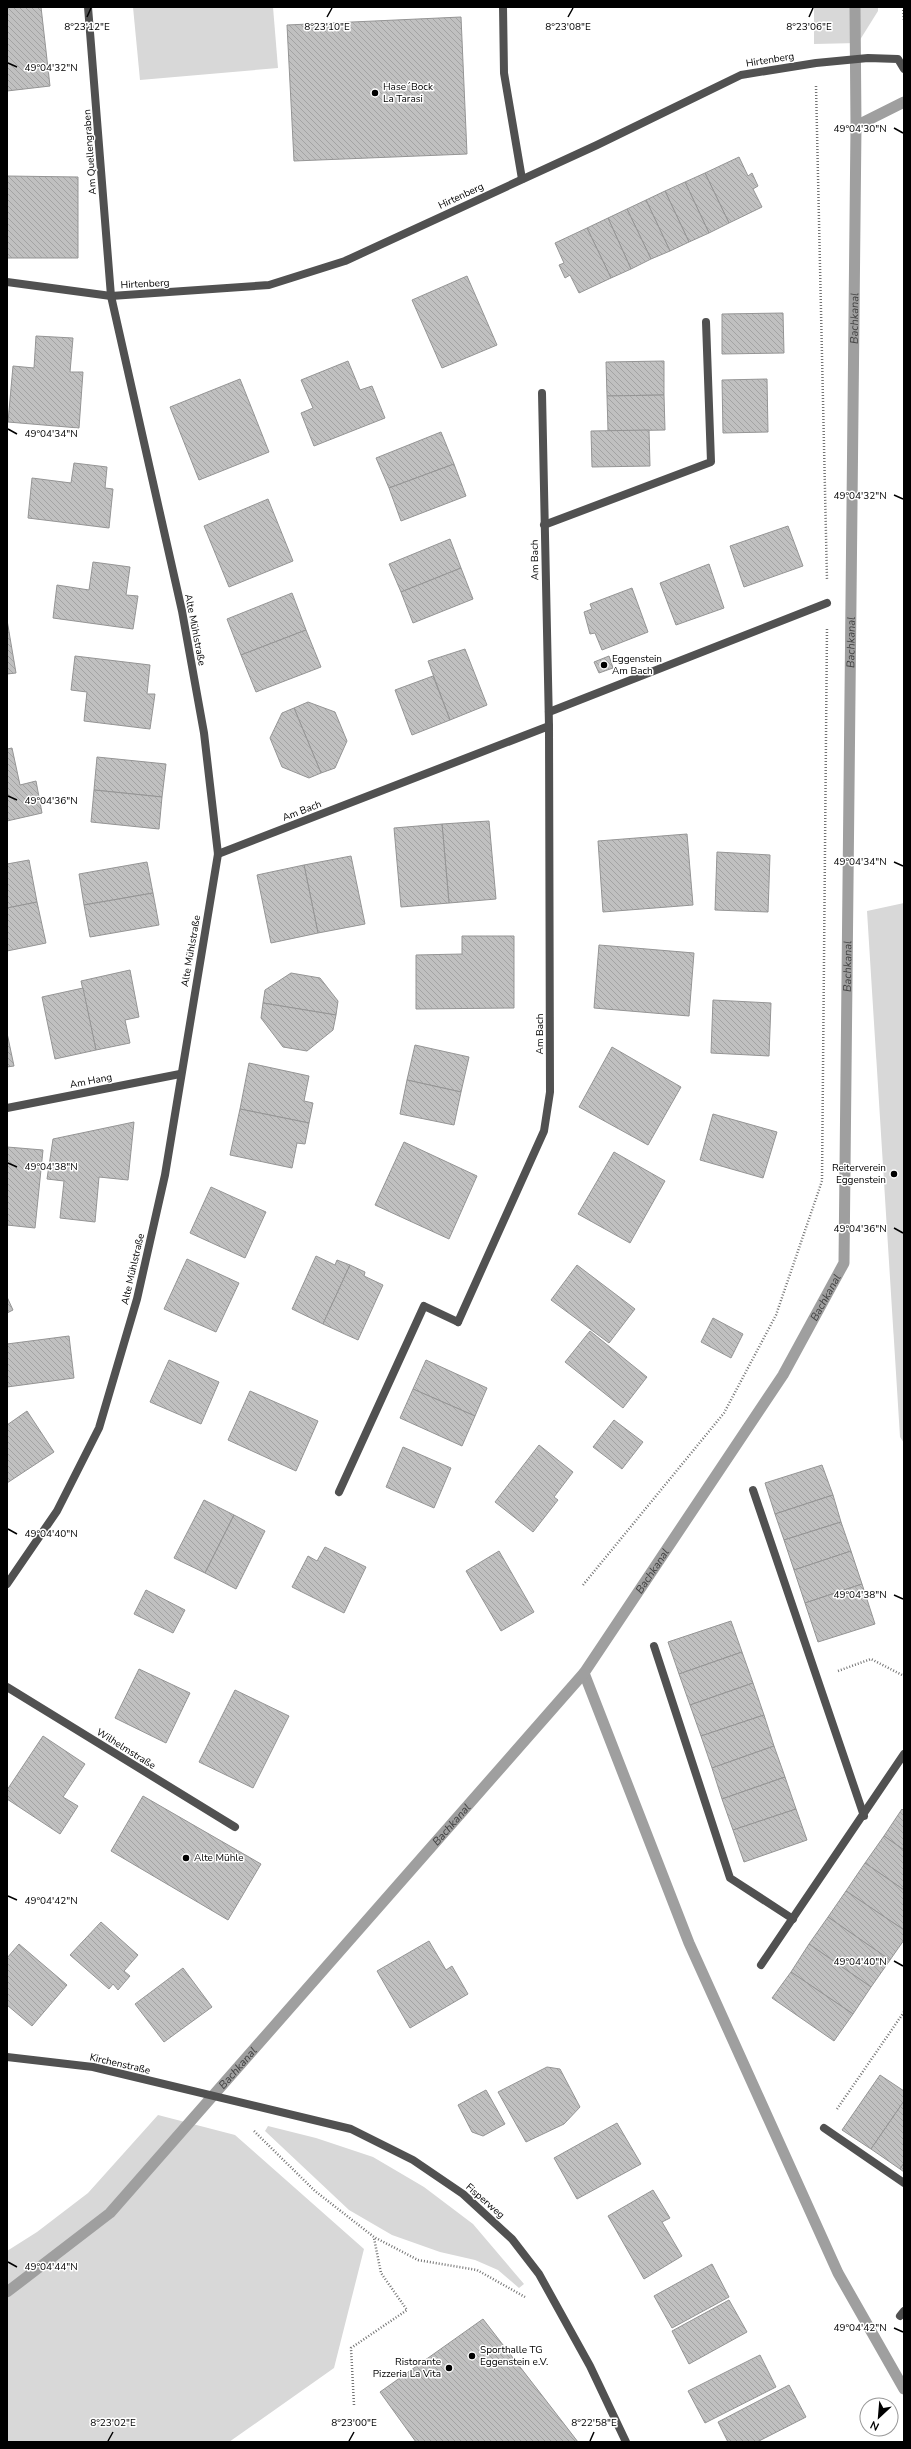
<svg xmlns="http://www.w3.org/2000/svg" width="911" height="2449" viewBox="0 0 911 2449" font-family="'Nunito Sans',sans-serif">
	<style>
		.green { fill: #d8d8d8 }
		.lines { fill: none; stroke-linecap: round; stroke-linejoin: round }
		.stream { stroke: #9f9f9f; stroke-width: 11 }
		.building { fill: url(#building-back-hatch); stroke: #959595 }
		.path { stroke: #737373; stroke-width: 2.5; stroke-dasharray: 1 2; stroke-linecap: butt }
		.lane { stroke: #515151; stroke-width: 8 }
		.street { stroke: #515151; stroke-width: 8 }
		.ticks { fill: none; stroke: #000; stroke-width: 1.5 }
		.poi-dot { fill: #000; stroke: #fff; stroke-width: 1.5 }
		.labels { text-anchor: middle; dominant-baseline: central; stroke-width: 3; stroke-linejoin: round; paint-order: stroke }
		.street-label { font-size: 10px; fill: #000; stroke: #fff }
		.poi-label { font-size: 10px; fill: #000; stroke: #fff; text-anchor: start }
		.water-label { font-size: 11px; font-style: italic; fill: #404040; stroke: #fff }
		.ticks-label { font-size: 10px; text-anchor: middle; fill: #000; stroke: #fff; stroke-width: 3; stroke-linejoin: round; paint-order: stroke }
	</style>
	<defs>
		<pattern id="building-back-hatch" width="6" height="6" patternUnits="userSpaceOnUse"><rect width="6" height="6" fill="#c0c0c0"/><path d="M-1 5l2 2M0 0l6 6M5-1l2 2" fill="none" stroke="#a3a3a3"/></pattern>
	</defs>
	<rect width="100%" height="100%" fill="#fff"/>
	<g class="green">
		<path d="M133,7H273L278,68L140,80Z"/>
		<path d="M814,7H878V11L858,43L814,44Z"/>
		<path d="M904,903V1443L900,1437L867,911Z"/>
		<path d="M158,2115L235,2135L364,2249L334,2368L229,2442H7V2251L37,2232L88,2193Z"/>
		<path d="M268,2126L316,2138L373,2157L424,2187L473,2224L524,2284L519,2288L498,2270L475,2260L440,2252L392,2235L349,2210L265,2131Z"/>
	</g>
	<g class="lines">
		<g class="stream">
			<path d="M856,126L904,102"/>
			<path d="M584,1673L689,1943L838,2273L904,2389"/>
			<path id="s1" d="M7,2292L110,2213L584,1673L783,1375L844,1263L856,126L855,7"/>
		</g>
	</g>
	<g class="building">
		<path d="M7,7H41L50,86L7,91Z"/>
		<path d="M461,17L467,154L294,161L287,25Z"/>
		<path d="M739,157L748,176L752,173L758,186L753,189L762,207L729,223L705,173Z"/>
		<path d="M705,173L729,223L709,233L685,182Z"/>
		<path d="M7,176L78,177V258H7Z"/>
		<path d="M685,182L709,233L689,242L665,191Z"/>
		<path d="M665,191L689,242L670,251L646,200Z"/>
		<path d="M646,200L670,251L651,259L627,209Z"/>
		<path d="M627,209L651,259L631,269L608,218Z"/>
		<path d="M608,218L631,269L611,278L587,228Z"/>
		<path d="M587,228L611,278L579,293L570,275L565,278L559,265L564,263L555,243Z"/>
		<path d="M467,276L497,345L442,368L412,300Z"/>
		<path d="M783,313L784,353L722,354V314Z"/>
		<path d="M36,336L73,338L70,372H83L79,428L8,422L13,366L34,368Z"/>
		<path d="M348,361L360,390L372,386L385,418L314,446L301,413L313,408L301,380Z"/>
		<path d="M664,361V395L607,396L606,362Z"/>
		<path d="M240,379L269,452L199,480L170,407Z"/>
		<path d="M767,379L768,432L723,433L722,380Z"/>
		<path d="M664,395L665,430L608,431L607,396Z"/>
		<path d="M649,430L650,466L592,467L591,431Z"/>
		<path d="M441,432L454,464L389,488L376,458Z"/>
		<path d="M74,463L107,467L105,488L113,489L109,528L28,518L32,478L71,483Z"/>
		<path d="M454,464L466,496L401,521L389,488Z"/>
		<path d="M268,499L293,561L229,587L204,526Z"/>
		<path d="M788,526L803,566L744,587L730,546Z"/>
		<path d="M450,539L461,568L401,592L389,564Z"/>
		<path d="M93,562L130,567L126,595L138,596L133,629L53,618L57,585L89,590Z"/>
		<path d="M709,564L724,608L676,625L660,583Z"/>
		<path d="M461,568L473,599L413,623L401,592Z"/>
		<path d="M632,588L648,632L602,650L595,633L590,634L584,612L592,609L590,604Z"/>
		<path d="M292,593L306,630L241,655L227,619Z"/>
		<path d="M7,620L16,673L7,674Z"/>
		<path d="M306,630L321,667L256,692L241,655Z"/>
		<path d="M465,649L487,705L450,720L428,661Z"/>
		<path d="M75,656L150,665L147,694H155L150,729L84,721L87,692L71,690Z"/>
		<path d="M609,656L613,668L599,673L594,662Z"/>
		<path d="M433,676L450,720L412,735L395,690Z"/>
		<path d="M308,702L335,712L347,741L335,768L321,773L294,708Z"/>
		<path d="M294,708L321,773L309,778L282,767L270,738L282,713Z"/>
		<path d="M12,748L20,785L36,781L42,813L7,821V749Z"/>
		<path d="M97,757L166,764L162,797L94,790Z"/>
		<path d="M94,790L162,797L159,829L91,822Z"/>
		<path d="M489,821L496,899L449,903L442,824Z"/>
		<path d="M442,824L449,903L401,907L394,828Z"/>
		<path d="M687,834L693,905L603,912L598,841Z"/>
		<path d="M717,852L770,855L768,912L715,910Z"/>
		<path d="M351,856L365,924L318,933L304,865Z"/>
		<path d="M29,860L37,902L7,908V864Z"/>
		<path d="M147,862L153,893L84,905L79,874Z"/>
		<path d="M304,865L318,933L271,943L257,875Z"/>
		<path d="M153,893L159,925L90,937L84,905Z"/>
		<path d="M37,902L46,943L7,951V908Z"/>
		<path d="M462,936H514V1008L416,1009V955L462,954Z"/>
		<path d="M599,945L694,953L689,1016L594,1008Z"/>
		<path d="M130,970L139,1017L125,1020L130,1043L96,1050L81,981Z"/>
		<path d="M291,973L320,978L338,1001L336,1015L263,1003L265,990Z"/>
		<path d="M83,988L96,1050L55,1059L42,997Z"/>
		<path d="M713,1000L771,1003L769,1056L711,1053Z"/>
		<path d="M263,1003L336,1015L333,1030L307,1051L283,1047L261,1018Z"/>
		<path d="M7,1033L14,1066L7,1067Z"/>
		<path d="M415,1045L469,1057L461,1092L407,1080Z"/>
		<path d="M612,1047L681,1087L648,1145L579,1107Z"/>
		<path d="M249,1063L309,1076L304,1101L313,1103L309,1123L240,1109Z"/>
		<path d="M407,1080L461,1092L454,1125L400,1114Z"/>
		<path d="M240,1109L309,1123L305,1144L297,1143L292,1168L230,1155Z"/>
		<path d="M713,1114L777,1132L763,1178L700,1160Z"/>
		<path d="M134,1122L128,1180L99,1177L95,1222L60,1218L64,1181L47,1179L53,1139Z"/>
		<path d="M404,1142L477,1176L449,1239L375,1205Z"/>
		<path d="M7,1147L43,1150L35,1228L7,1225Z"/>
		<path d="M614,1152L665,1181L630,1243L578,1214Z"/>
		<path d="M211,1187L266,1212L245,1258L190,1233Z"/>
		<path d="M316,1256L335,1265L337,1260L350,1265L323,1324L292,1309Z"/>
		<path d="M187,1259L239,1283L216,1332L164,1309Z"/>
		<path d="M350,1265L365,1272L364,1276L383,1285L358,1340L323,1324Z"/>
		<path d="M577,1265L635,1309L609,1343L551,1300Z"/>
		<path d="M7,1297L13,1310L7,1313Z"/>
		<path d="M713,1318L743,1334L731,1358L701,1342Z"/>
		<path d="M590,1331L647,1377L623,1408L565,1362Z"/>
		<path d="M69,1336L74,1378L7,1387V1344Z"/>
		<path d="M169,1360L219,1382L201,1424L150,1402Z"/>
		<path d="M426,1360L487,1388L475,1416L413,1389Z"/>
		<path d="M413,1389L475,1416L462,1446L400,1418Z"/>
		<path d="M250,1391L318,1421L296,1471L228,1440Z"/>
		<path d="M27,1411L54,1452L7,1483V1425Z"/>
		<path d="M614,1420L643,1442L622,1469L593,1447Z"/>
		<path d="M539,1445L573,1472L554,1497L558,1500L533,1532L495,1502Z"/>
		<path d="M403,1447L451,1468L434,1508L386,1487Z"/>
		<path d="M822,1465L833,1495L775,1514L765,1483Z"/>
		<path d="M833,1495L841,1522L784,1540L775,1514Z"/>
		<path d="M204,1500L234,1515L205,1573L174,1558Z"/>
		<path d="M234,1515L265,1531L236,1589L205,1573Z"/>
		<path d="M841,1522L851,1551L794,1570L784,1540Z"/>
		<path d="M325,1547L366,1567L344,1613L292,1587L308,1556L317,1561Z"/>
		<path d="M499,1551L534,1612L501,1631L466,1571Z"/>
		<path d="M851,1551L862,1584L805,1603L794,1570Z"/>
		<path d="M862,1584L875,1624L818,1642L805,1603Z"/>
		<path d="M146,1590L185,1610L173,1633L134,1614Z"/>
		<path d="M731,1621L742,1652L679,1674L668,1642Z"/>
		<path d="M742,1652L753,1683L690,1705L679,1674Z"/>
		<path d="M139,1669L190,1693L166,1743L115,1718Z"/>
		<path d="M753,1683L764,1715L701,1736L690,1705Z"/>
		<path d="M235,1690L289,1716L253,1788L199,1762Z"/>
		<path d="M764,1715L774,1746L712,1768L701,1736Z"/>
		<path d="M43,1736L85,1764L63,1797L78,1806L60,1834L7,1799V1790Z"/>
		<path d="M774,1746L785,1777L722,1799L712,1768Z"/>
		<path d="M785,1777L796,1809L733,1830L722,1799Z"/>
		<path d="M143,1796L261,1864L228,1920L111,1851Z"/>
		<path d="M796,1809L807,1840L744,1862L733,1830Z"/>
		<path d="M902,1809L904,1811V1850L884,1836Z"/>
		<path d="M884,1836L904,1850V1890L865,1863Z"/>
		<path d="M865,1863L904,1890V1930L846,1891Z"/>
		<path d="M846,1891L904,1930V1940L890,1960L828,1917Z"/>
		<path d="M828,1917L890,1960L871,1987L809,1944Z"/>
		<path d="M101,1922L138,1955L124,1971L130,1976L118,1990L113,1984L109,1989L70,1955Z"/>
		<path d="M429,1941L446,1970L452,1966L468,1994L410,2028L377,1971Z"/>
		<path d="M19,1944L67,1985L32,2026L7,2005V1958Z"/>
		<path d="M809,1944L871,1987L853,2014L791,1972Z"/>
		<path d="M183,1968L212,2007L164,2042L135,2004Z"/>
		<path d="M791,1972L853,2014L834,2041L772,1998Z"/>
		<path d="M547,2067L560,2069L580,2107L564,2124L526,2142L498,2092Z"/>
		<path d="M880,2075L904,2091V2101L871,2149L842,2130Z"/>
		<path d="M486,2090L505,2124L483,2136L472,2132L458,2105Z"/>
		<path d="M904,2101V2163L900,2169L871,2149Z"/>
		<path d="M617,2123L641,2164L577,2199L554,2158Z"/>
		<path d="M904,2163V2172L900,2169Z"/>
		<path d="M653,2190L670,2218L662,2222L682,2256L644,2279L608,2216Z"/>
		<path d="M712,2264L729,2297L672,2328L654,2296Z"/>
		<path d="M729,2300L747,2332L689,2364L672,2331Z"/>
		<path d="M483,2319L578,2442H416L380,2392Z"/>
		<path d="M760,2355L776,2387L705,2423L688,2391Z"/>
		<path d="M789,2385L806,2417L757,2442H728L718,2422Z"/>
	</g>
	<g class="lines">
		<g class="path">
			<path d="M903,7L904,22"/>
			<path d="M816,86L827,580"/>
			<path d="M583,1585L724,1413L776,1315L822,1181L827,627"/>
			<path d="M838,1671L871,1659L904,1676"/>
			<path d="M837,2109L904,2012"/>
			<path d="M254,2131L315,2191L374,2237L418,2260L477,2270L525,2297"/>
			<path d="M354,2405L351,2348L407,2310L381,2273L374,2238"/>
		</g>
		<g class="lane">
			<path d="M503,7L504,73L522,179"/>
			<path d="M544,525L711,462L706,322"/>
			<path d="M549,712L827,603"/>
			<path d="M753,1490L864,1816"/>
			<path d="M339,1492L424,1306L458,1322"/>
			<path d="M654,1646L730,1878L793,1919"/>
			<path d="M7,1687L235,1827"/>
			<path d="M761,1965L904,1754"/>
			<path d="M824,2128L904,2183"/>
			<path d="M900,2316L904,2311"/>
		</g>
		<g class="street">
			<path d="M7,282L111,296L269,285L345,261L597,145L741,75L816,63L868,58L898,59L904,69"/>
			<path d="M542,393L549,726"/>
			<path d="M218,854L549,726L550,1092L544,1131L458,1322"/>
			<path d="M7,1108L180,1074"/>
			<path d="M7,1584L57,1511L99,1428L137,1299L165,1175L218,854L204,733L182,611L111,296L88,7"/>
			<path d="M7,2057L93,2067L351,2129L413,2160L463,2194L512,2239L539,2274L590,2366L626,2442"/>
		</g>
	</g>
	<path class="ticks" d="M87,17L91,8M327,17L332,8M568,17L573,8M809,17L813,8M8,63L17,67M894,128L903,133M8,429L17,434M894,495L903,499M8,796L17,800M894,862L903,866M8,1163L17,1167M894,1228L903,1233M8,1529L17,1534M894,1595L903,1599M8,1896L17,1900M894,1961L903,1966M8,2262L17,2267M894,2328L903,2332M108,2441L113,2432M349,2441L354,2432M590,2441L594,2432"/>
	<g class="poi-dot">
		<circle cx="375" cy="93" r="4"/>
		<circle cx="604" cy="665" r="4"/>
		<circle cx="894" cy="1174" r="4"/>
		<circle cx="186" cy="1858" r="4"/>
		<circle cx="472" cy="2356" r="4"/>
		<circle cx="449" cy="2368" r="4"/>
	</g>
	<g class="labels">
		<g class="street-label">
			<text transform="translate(770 60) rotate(-9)">Hirtenberg</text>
			<text transform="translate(90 152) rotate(-94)">Am Quellengraben</text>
			<text transform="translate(461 196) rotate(-25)">Hirtenberg</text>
			<text transform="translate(145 284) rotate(-3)">Hirtenberg</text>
			<text transform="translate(535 560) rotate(-91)">Am Bach</text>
			<text transform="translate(195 630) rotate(79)">Alte Mühlstraße</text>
			<text transform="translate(302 811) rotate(-21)">Am Bach</text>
			<text transform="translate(191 951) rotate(-80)">Alte Mühlstraße</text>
			<text transform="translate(540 1034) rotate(-90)">Am Bach</text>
			<text transform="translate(91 1081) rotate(-11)">Am Hang</text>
			<text transform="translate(133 1269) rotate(-77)">Alte Mühlstraße</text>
			<text transform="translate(126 1749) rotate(32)">Wilhelmstraße</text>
			<text transform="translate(120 2064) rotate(13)">Kirchenstraße</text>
			<text transform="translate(485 2201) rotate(41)">Fisperweg</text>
		</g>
		<g class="poi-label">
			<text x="383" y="87">Hase´Bock<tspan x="383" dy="12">La Tarasi</tspan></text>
			<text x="612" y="659">Eggenstein<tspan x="612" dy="12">Am Bach</tspan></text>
			<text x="886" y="1168" text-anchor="end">Reiterverein<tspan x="886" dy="12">Eggenstein</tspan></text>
			<text x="194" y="1858">Alte Mühle</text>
			<text x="480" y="2350">Sporthalle TG<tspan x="480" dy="12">Eggenstein e.V.</tspan></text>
			<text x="441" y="2362" text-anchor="end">Ristorante<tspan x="441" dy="12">Pizzeria La Vita</tspan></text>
		</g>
		<g class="water-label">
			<text stroke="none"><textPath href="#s1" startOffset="2279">Bachkanal</textPath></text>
			<text stroke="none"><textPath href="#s1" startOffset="1955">Bachkanal</textPath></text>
			<text stroke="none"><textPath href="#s1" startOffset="1631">Bachkanal</textPath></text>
			<text stroke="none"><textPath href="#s1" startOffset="1295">Bachkanal</textPath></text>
			<text stroke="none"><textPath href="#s1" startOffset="971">Bachkanal</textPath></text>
			<text stroke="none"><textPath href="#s1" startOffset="647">Bachkanal</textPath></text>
			<text stroke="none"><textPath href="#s1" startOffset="323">Bachkanal</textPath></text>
		</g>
	</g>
	<g class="ticks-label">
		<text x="87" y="30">8°23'12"E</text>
		<text x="327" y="30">8°23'10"E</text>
		<text x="568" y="30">8°23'08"E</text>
		<text x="809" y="30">8°23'06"E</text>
		<text x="51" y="71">49°04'32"N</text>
		<text x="860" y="132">49°04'30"N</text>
		<text x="51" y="437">49°04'34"N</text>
		<text x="860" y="499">49°04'32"N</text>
		<text x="51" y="804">49°04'36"N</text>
		<text x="860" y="865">49°04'34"N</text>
		<text x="51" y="1170">49°04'38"N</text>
		<text x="860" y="1232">49°04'36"N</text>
		<text x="51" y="1537">49°04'40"N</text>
		<text x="860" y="1598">49°04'38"N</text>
		<text x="51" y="1904">49°04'42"N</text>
		<text x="860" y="1965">49°04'40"N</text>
		<text x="51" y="2270">49°04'44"N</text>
		<text x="860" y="2331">49°04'42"N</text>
		<text x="113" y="2426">8°23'02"E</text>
		<text x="354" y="2426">8°23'00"E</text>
		<text x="594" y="2426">8°22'58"E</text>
	</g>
	<rect width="911" height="2449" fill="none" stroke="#000000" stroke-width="16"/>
	<g transform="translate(879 2417) rotate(206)"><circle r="19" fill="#ffffff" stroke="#999999"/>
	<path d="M0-3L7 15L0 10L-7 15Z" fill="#000000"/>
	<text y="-6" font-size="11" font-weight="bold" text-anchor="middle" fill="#000000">N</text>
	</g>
</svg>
